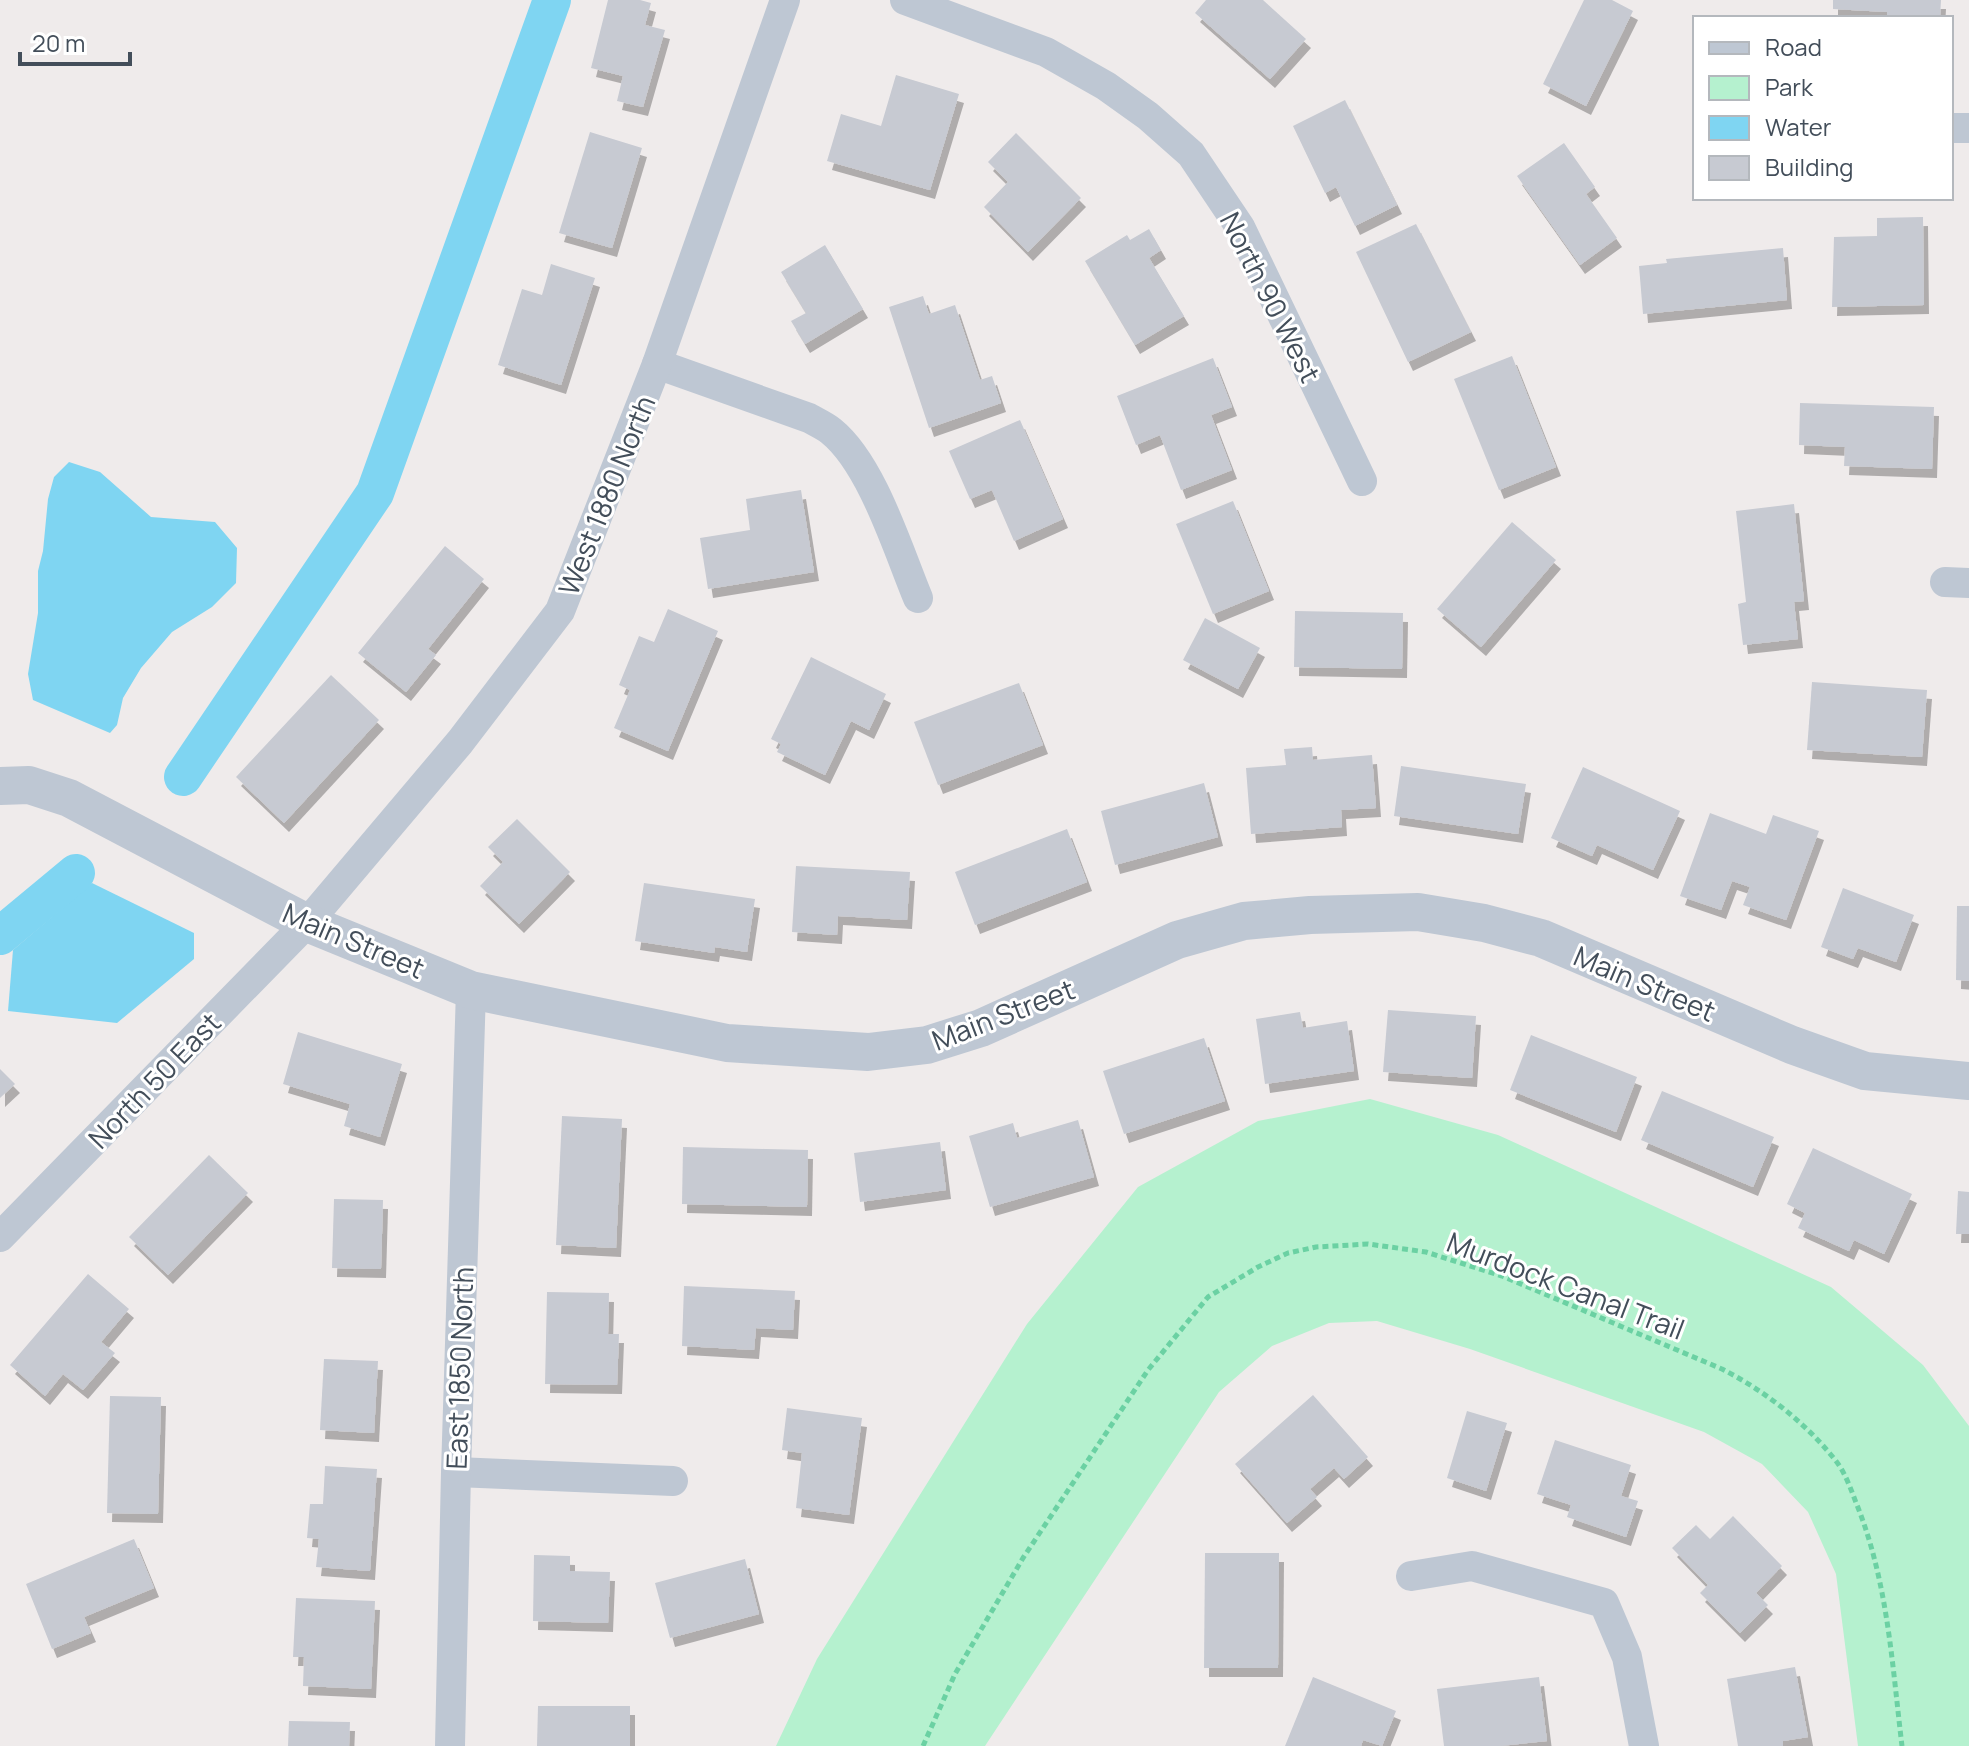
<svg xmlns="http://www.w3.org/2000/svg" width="1969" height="1746" viewBox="0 0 1969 1746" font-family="Manrope,sans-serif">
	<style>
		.green { fill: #b5f1cf }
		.water { fill: #7fd5f2 }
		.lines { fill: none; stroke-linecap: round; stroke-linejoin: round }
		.canal { stroke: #7fd5f2; stroke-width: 38 }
		.building { fill: #c7cad2; filter: url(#shadow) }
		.path { stroke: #6bd1a3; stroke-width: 5; stroke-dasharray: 6 4; stroke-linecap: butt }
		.minor { stroke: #bec7d3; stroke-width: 30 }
		.tertiary { stroke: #bec7d3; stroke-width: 38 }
		.labels { text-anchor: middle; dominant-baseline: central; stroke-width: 6; stroke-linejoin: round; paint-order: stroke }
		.street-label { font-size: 28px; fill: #434e5a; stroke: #fff }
	</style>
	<defs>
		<filter id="shadow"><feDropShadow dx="5" dy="9" stdDeviation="0" flood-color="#0004"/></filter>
	</defs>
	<rect width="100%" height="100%" fill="#efebeb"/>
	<path class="green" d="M1370,1099L1498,1135L1831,1287L1923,1365L1969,1426V1746H1858L1836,1574L1808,1512L1762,1464L1704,1432L1470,1349L1377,1321L1329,1323L1272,1346L1219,1392L985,1746H776L817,1659L1027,1324L1138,1187L1258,1121Z"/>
	<g class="water">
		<path d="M69,462L100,472L151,517L215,522L237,548L236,583L212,607L172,632L141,668L123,698L117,725L110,733L33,700L28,674L38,613V571L43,551L48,499L54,477Z"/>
		<path d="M92,883L194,933V959L117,1023L8,1011L13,950Z"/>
	</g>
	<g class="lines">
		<g class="canal">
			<path d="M183,777L375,493L552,0"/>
			<path d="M0,936L76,873"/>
		</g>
	</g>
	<g class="building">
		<path d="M608,0H640L651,3L645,25L665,30L643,107L617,101L623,76L591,68Z"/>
		<path d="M1206,0H1263L1306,39L1270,79L1195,13Z"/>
		<path d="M1584,0H1612L1633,11L1586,106L1543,84Z"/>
		<path d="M1833,0H1941L1940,18H1887V12L1833,9Z"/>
		<path d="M896,75L959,94L930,190L827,161L841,114L881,126Z"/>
		<path d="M1345,100L1397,205L1355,226L1336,187L1325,193L1293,126Z"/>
		<path d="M590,132L642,148L612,248L559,233Z"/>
		<path d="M1016,133L1081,198L1028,252L984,207L1008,182L988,162Z"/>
		<path d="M1564,143L1595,187L1586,194L1617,238L1580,265L1517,176Z"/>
		<path d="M1923,217L1924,305L1832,307L1834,237L1877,236V218Z"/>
		<path d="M1416,224L1471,332L1408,362L1356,252Z"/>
		<path d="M1149,229L1161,250L1149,258L1184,316L1135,345L1085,261L1127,235L1130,240Z"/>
		<path d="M825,245L863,309L805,344L791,321L806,313L781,272Z"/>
		<path d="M1783,248L1787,300L1643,314L1639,266L1667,263L1666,259Z"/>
		<path d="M551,264L595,278L561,385L498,365L522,289L542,295Z"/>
		<path d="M923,296L929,314L955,305L980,380L992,376L1001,403L929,428L889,307Z"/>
		<path d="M1512,356L1556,467L1499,490L1454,379Z"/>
		<path d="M1213,358L1232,407L1211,415L1232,470L1181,490L1160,435L1136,445L1117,396Z"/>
		<path d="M1800,403L1934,407L1932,469L1844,466L1845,447L1799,445Z"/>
		<path d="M1020,420L1063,519L1014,541L992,490L970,499L949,451Z"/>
		<path d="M801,490L814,572L708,589L700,538L750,530L746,499Z"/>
		<path d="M1233,501L1269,591L1213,614L1176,524Z"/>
		<path d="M1794,504L1804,601L1794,602L1798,639L1743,645L1738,604L1746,602L1736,511Z"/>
		<path d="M1512,522L1556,560L1481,647L1437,609Z"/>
		<path d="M445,546L484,579L428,649L436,655L406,692L358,653Z"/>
		<path d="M668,609L718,631L668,751L614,728L630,690L619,685L639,636L654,642Z"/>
		<path d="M1295,611L1403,613L1402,669L1294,667Z"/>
		<path d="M1205,618L1260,648L1238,689L1183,660Z"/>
		<path d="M811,657L886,694L869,730L851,721L825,775L777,752L781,744L771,739Z"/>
		<path d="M331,675L379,720L284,823L236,777Z"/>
		<path d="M1812,682L1927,690L1922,757L1807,750Z"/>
		<path d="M1019,683L1043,745L938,785L914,722Z"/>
		<path d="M1312,747L1313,760L1372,755L1376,808L1341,810L1342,827L1251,834L1246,768L1286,765L1284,749Z"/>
		<path d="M1401,766L1526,784L1518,834L1394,816Z"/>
		<path d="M1583,767L1680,811L1653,870L1597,845L1592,856L1551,838Z"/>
		<path d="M1204,783L1218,837L1115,865L1101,811Z"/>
		<path d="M1710,813L1766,834L1773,815L1819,831L1786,920L1743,905L1750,887L1732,881L1721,910L1680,896Z"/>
		<path d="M517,819L570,872L519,924L480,886L503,862L488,847Z"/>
		<path d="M1067,829L1087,882L975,925L955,872Z"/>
		<path d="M796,866L910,872L907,920L838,916L837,935L792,932Z"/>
		<path d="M644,883L755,899L747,952L715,947L714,953L635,941Z"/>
		<path d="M1843,888L1914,915L1896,962L1858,948L1853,959L1821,947Z"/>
		<path d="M1957,906H1969V981L1956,980Z"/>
		<path d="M1388,1010L1476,1016L1472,1078L1383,1072Z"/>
		<path d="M1300,1012L1303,1028L1347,1021L1354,1071L1265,1084L1256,1019Z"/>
		<path d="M298,1032L402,1064L380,1137L344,1126L350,1104L283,1084Z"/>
		<path d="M1531,1035L1637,1077L1616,1132L1510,1090Z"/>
		<path d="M1204,1038L1225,1101L1124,1134L1103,1071Z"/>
		<path d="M0,1069L15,1084L0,1098Z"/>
		<path d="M1662,1091L1774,1137L1753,1187L1641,1140Z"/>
		<path d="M562,1116L622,1119L616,1248L556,1245Z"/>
		<path d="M1078,1120L1094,1177L990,1207L969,1136L1013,1123L1017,1138Z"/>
		<path d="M940,1142L946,1190L860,1202L854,1153Z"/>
		<path d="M683,1147L808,1150L807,1207L682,1204Z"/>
		<path d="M1813,1148L1912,1194L1884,1254L1854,1240L1849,1251L1798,1228L1805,1213L1787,1204Z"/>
		<path d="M209,1155L248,1193L168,1275L129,1237Z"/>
		<path d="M1958,1191L1969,1192V1234H1956Z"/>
		<path d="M334,1199L383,1200L381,1269L332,1268Z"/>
		<path d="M88,1274L129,1309L101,1342L115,1353L83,1390L63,1374L45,1396L10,1365Z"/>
		<path d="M684,1286L795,1291L793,1330L756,1328L754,1350L682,1346Z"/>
		<path d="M547,1292L609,1293L608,1334H619L617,1385L545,1384Z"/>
		<path d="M324,1359L378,1361L374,1433L320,1430Z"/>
		<path d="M1313,1395L1368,1457L1344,1479L1334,1468L1310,1489L1317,1497L1287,1523L1235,1464Z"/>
		<path d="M110,1396L161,1397L158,1514L107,1513Z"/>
		<path d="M787,1408L862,1418L849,1515L796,1508L802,1453L782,1450Z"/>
		<path d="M1467,1411L1507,1423L1486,1491L1447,1478Z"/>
		<path d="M1555,1440L1631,1465L1621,1496L1638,1501L1626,1537L1567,1517L1571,1505L1537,1494Z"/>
		<path d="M325,1466L377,1469L370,1571L316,1567L319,1539L307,1538L310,1504H323Z"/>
		<path d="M1733,1516L1782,1566L1756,1593L1768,1605L1740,1633L1700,1593L1708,1585L1672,1548L1696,1525L1710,1539Z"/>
		<path d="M134,1539L154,1588L84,1617L91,1633L52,1649L26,1584Z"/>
		<path d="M1205,1553H1279L1278,1668H1204Z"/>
		<path d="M534,1555L570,1556V1571L610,1572L608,1623L533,1621Z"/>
		<path d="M745,1559L759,1614L670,1638L655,1583Z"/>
		<path d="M296,1598L375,1601L371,1689L303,1686L304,1657H293Z"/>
		<path d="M1795,1667L1808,1737L1783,1741V1746H1738L1727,1679Z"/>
		<path d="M1313,1677L1396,1711L1382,1746L1363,1740L1361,1746H1285Z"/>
		<path d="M1539,1677L1547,1741L1500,1746H1444L1437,1689Z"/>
		<path d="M538,1706H630V1746H537Z"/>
		<path d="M289,1721L350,1722L349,1746H288Z"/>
	</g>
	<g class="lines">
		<path class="path" d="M923,1746L955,1674L1023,1558L1148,1370L1208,1297L1258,1267L1288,1253L1316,1247L1368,1244L1426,1252L1502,1276L1722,1369C1765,1391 1806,1423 1836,1461C1846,1474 1851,1490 1857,1505C1888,1583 1892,1664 1902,1746"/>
		<g class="minor">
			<path d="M905,0L1046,52L1106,86L1148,116L1191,154L1240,227L1362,481"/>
			<path d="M1951,128H1969"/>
			<path d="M657,364L809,418C816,422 825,426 831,431C872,464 898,550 918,598"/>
			<path d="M1945,582L1969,583"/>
			<path d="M0,1237L307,923L460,742L560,611L657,364L785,0"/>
			<path d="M456,1472L673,1481"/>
			<path d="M1411,1576L1472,1566L1604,1603L1627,1657L1644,1746"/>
			<path d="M450,1746L456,1472L471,990"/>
		</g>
		<path class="tertiary" d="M0,786L29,785L69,798L307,923L471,990L727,1043L868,1052L927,1045L981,1028L1177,940L1244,921L1310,915L1418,912L1484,923L1541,938L1792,1045L1865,1071L1969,1081"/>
	</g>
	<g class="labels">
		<g class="street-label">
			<text transform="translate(1271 297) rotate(63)">North 90 West</text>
			<text transform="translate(606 495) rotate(-68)">West 1880 North</text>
			<text transform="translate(354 940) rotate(23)">Main Street</text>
			<text transform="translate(1645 983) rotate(23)">Main Street</text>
			<text transform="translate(1003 1014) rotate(-21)">Main Street</text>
			<text transform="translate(154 1080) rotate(-46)">North 50 East</text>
			<text transform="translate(1566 1285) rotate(21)">Murdock Canal Trail</text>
			<text transform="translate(459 1368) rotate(-88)">East 1850 North</text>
		</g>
	</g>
	<rect x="1693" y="16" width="260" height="184" fill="#ffffff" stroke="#b4b8bd" stroke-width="2"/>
	<rect x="1709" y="42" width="40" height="12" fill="#bec7d3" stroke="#b4b8bd" stroke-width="2"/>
	<text x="1765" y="56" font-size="24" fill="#434e5a">Road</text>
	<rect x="1709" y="76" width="40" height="24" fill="#b5f1cf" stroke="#b4b8bd" stroke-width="2"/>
	<text x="1765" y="96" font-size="24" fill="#434e5a">Park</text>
	<rect x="1709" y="116" width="40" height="24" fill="#7fd5f2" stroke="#b4b8bd" stroke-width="2"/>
	<text x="1765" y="136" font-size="24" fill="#434e5a">Water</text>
	<rect x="1709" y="156" width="40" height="24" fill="#c7cad2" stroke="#b4b8bd" stroke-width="2"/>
	<text x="1765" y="176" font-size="24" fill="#434e5a">Building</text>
	<path d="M20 52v12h110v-12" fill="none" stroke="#434e5a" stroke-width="4"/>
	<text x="32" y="52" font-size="24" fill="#434e5a" stroke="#ffffff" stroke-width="6" paint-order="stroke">20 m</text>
</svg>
